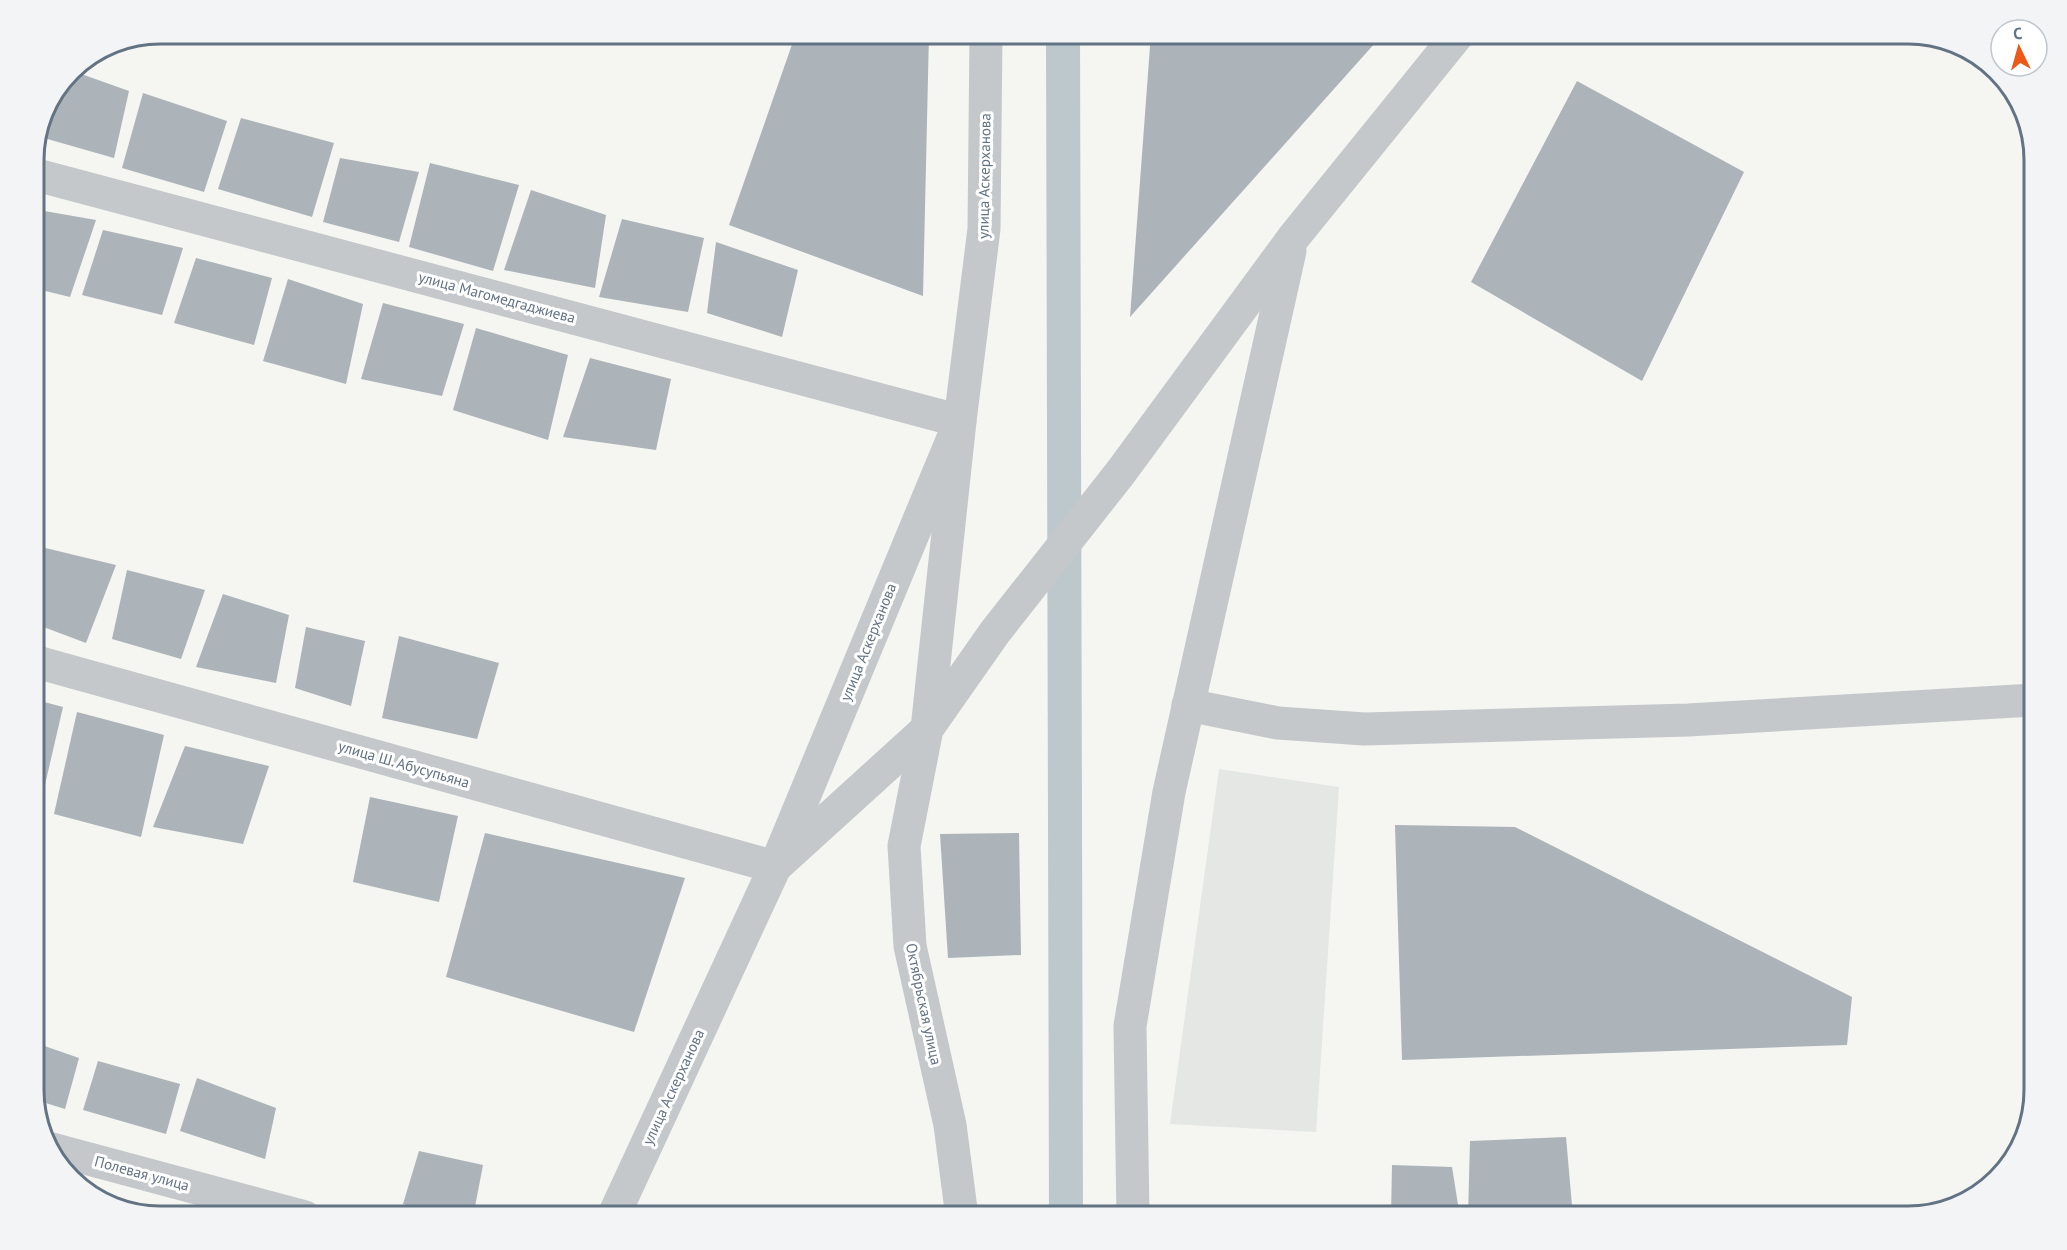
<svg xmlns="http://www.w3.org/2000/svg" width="2067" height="1250" viewBox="0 0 2067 1250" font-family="'PT Sans',sans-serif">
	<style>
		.built { fill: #e5e7e4 }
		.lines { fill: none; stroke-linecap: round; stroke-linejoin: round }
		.canal { stroke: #bdc8cd; stroke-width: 34 }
		.building { fill: #acb3b9 }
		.minor { stroke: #c4c8cb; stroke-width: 33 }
		.labels { text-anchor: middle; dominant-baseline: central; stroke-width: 6; stroke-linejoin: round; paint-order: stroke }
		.street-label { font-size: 15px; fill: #627384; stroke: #fff }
		.rim { fill: none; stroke: #627384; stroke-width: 3 }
	</style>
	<rect width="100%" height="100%" fill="#f5f5f1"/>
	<path class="built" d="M1219,769L1339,787L1316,1132L1170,1124Z"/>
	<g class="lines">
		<path class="canal" d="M1063,33L1066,1217"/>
	</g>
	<g class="building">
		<path d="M796,33H929L923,296L729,225Z"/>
		<path d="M1151,33H1384L1130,317Z"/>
		<path d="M70,70L129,91L114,158L37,136L46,104Z"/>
		<path d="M1577,81L1744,172L1642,381L1471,282Z"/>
		<path d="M143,93L227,121L204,192L122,168Z"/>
		<path d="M241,118L334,143L312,217L218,189Z"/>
		<path d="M340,158L419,172L399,242L323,222Z"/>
		<path d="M430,163L519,185L493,271L409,247Z"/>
		<path d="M531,190L606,215L595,288L504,270Z"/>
		<path d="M33,209L96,220L70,297L33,288Z"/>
		<path d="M622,219L704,238L688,312L599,297Z"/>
		<path d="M103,230L183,248L162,315L82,295Z"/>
		<path d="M716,242L798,270L782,337L707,313Z"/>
		<path d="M196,258L272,278L254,345L174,323Z"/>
		<path d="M288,279L363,304L346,384L263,361Z"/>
		<path d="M383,303L464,324L442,396L361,379Z"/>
		<path d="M476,328L568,355L548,440L453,410Z"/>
		<path d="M590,358L671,379L656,450L563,437Z"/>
		<path d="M33,545L116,565L86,643L33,623Z"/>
		<path d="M127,570L205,590L181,659L112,639Z"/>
		<path d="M223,594L289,615L276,683L196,667Z"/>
		<path d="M306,627L365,641L351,706L295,688Z"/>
		<path d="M399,636L499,663L477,739L382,718Z"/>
		<path d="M33,699L63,707L41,802L33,800Z"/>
		<path d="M77,712L164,735L141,837L54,814Z"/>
		<path d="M185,746L269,766L243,844L153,827Z"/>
		<path d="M370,797L458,816L439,902L353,882Z"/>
		<path d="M1395,825L1515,827L1852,997L1847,1045L1402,1060Z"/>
		<path d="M485,833L685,878L634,1032L446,977Z"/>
		<path d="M1019,833L1021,955L948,958L940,834Z"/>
		<path d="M33,1042L79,1058L65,1109L33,1099Z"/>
		<path d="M98,1061L180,1084L166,1134L83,1110Z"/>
		<path d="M197,1078L276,1108L265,1159L180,1131Z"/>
		<path d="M1566,1137L1573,1217H1468L1470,1141Z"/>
		<path d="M419,1151L483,1165L473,1217H446L403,1204Z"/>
		<path d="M1392,1165L1452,1167L1460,1217H1391Z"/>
	</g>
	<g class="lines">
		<g class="minor">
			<path d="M33,174L960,421L927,729L775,867L33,661"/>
			<path d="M1188,705L1278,723L1364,729L1688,720L2034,700"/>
			<path d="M48,1148L305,1217"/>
			<path d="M613,1217L775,867L960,421L984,229L986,33"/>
			<path d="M962,1217L950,1125L910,946L904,846L927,729L995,632L1121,472L1293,238L1459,33"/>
			<path d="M1133,1217L1130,1026L1169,792L1290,251"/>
		</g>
	</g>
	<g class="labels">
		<g class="street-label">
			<text transform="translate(984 176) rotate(-89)">улица Аскерханова</text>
			<text transform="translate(497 297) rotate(15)">улица Магомедгаджиева</text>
			<text transform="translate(868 642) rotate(-68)">улица Аскерханова</text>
			<text transform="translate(404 764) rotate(16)">улица Ш. Абусупьяна</text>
			<text transform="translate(924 1004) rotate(78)">Октябрьская улица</text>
			<text transform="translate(673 1087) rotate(-65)">улица Аскерханова</text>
			<text transform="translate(142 1173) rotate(15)">Полевая улица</text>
		</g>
	</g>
	<path d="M0 0H2067V1250H0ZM160 44H1908A116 116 0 0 1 2024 160V1090A116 116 0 0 1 1908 1206H160A116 116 0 0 1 44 1090V160A116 116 0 0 1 160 44Z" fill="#f2f4f5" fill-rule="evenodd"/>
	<path class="rim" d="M160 44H1908A116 116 0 0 1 2024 160V1090A116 116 0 0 1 1908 1206H160A116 116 0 0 1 44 1090V160A116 116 0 0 1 160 44Z"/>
	<g transform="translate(2019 48) rotate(355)"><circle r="28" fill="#ffffff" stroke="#c0c7ce" stroke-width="1.5"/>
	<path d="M0-4.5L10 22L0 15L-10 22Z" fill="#ee5818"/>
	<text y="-9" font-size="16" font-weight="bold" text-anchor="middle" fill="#627384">С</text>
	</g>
</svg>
